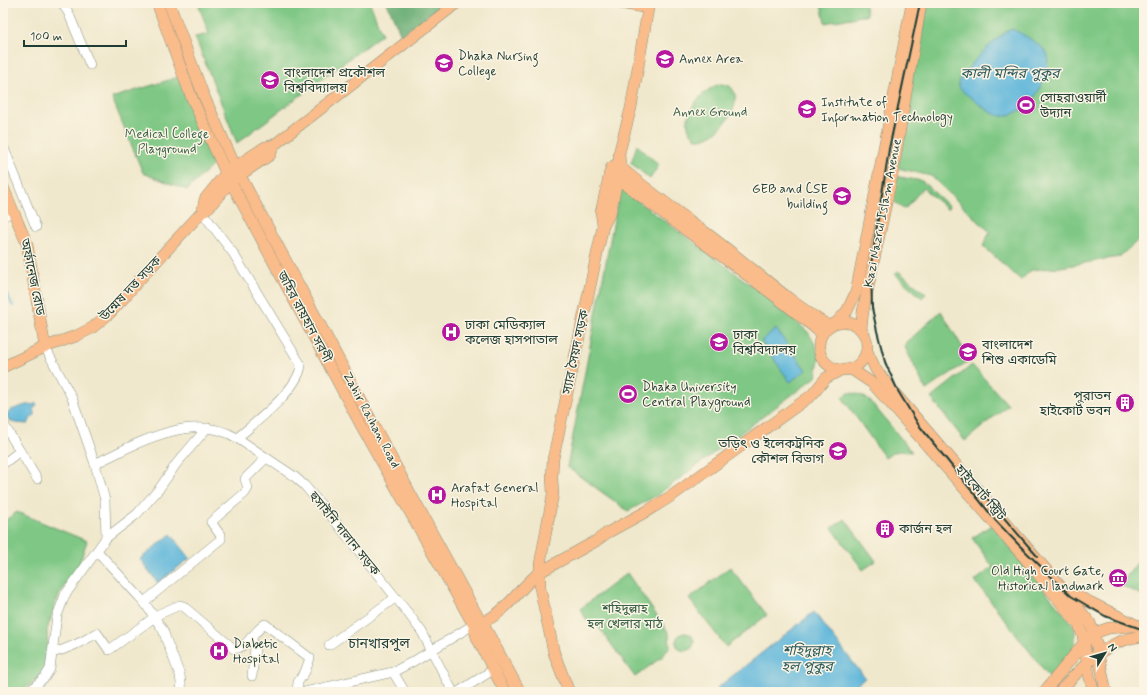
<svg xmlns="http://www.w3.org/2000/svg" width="1147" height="695" viewBox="0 0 1147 695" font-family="Mynerve,'Noto Sans Bengali',sans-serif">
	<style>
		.green { fill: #7ec784; stroke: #4e825c }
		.forest { fill: #66ac72; stroke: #427453 }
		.water { fill: #5db6da; stroke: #3e7a87 }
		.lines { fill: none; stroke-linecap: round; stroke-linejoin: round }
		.stream { stroke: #5db6da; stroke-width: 2 }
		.minor-casing { stroke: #889280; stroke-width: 10 }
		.major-casing { stroke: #889280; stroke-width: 12 }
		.highway-casing { stroke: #889280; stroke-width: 14 }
		.minor { stroke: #fff; stroke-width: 9 }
		.major { stroke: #f9bc8a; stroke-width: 11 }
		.highway { stroke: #f9bc8a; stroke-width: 13 }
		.rail { stroke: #1f3d34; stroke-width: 2 }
		.labels { text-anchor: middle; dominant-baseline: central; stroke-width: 3; stroke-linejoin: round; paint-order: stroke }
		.poi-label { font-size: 13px; fill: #1f3d34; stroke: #fcf5e5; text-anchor: start }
		.park-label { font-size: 13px; fill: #376048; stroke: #fcf5e5 }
		.street-label { font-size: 13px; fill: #1f3d34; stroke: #fcf5e5 }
		.water-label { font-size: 14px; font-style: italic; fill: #2e5b5e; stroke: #fcf5e5 }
		.neighbourhood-label { font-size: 14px; fill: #1f3d34; stroke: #fcf5e5 }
	</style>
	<rect width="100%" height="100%" fill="#fcf5e5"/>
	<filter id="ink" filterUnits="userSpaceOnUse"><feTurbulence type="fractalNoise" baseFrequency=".025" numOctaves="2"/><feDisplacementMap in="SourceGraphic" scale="8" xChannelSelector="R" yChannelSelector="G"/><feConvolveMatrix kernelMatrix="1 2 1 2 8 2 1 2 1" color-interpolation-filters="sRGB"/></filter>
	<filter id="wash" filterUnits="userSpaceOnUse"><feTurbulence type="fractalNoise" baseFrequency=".012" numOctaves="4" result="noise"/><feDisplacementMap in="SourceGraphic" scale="16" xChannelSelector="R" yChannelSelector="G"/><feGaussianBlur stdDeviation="0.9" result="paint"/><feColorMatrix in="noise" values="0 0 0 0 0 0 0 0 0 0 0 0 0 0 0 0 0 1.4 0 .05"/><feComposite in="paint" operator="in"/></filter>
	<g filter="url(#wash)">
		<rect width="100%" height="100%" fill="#f0e8cc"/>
		<g class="green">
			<path d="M198,3H370L382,34L237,143L195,37L209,34Z"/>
			<path d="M825,3H864L867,15L825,23L821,4Z"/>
			<path d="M928,3H1144V235L1119,257L1061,267L1031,270L1021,280L983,246L990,232L931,176L898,168L913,69Z"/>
			<path d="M178,77L214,164L187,190L143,173L112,98Z"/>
			<path d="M720,84L728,85C750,99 718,141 697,139C673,123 700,90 720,84Z"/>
			<path d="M637,145L659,165L650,179L631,163Z"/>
			<path d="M894,176L922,181L949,206L947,209L923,188L905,209L902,208L891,199Z"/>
			<path d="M620,188L765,295L808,332L816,346L819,358L816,377L656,496L628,511L567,467Z"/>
			<path d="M898,271L926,294L922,298L895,274Z"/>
			<path d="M941,311L970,360L926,390L904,345Z"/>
			<path d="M972,365L1008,405L965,441L931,398Z"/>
			<path d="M849,393C858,393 864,396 871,402L912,452C897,451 898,449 885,458L842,397Z"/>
			<path d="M17,512L87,541L78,568L65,585L56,602L47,630L48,653L46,668L41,676L21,692H5L3,685V522Z"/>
			<path d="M845,519L876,561L863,570L832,528Z"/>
			<path d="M992,525L1075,627V649L1051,679L975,581L993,567L972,538Z"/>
			<path d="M1144,554V596L1120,585Z"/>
			<path d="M730,567L767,615L726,647L689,599Z"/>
			<path d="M627,573L669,633L670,646L663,656L635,677L593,619L589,623L580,609Z"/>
			<circle cx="685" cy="642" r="9"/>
		</g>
		<path class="forest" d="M387,3H444L401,35Z"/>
		<g class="water">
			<path d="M1012,29C1020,32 1043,46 1047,53C1050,59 1046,68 1045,74C1040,92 1031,108 1012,114C1008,115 1004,117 1000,116C991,114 980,105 974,100C968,95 958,90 958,83C963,70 999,34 1012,29Z"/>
			<path d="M776,329L806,370L790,382L761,341Z"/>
			<path d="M36,403L37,405L33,410L35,415L31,418L28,424C19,423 10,425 6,415L11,410L29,404L33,405Z"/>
			<path d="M171,534L190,558L158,583L140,559Z"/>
			<path d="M814,612L865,678L846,692H720L717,688Z"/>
		</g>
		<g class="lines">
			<path class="stream" d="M4,289L13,306"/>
		</g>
	</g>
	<g filter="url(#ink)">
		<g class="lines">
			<g class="minor-casing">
				<g id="minor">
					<path d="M62,3L68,12L90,65"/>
					<path d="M953,3L957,4"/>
					<path d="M3,146L36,227"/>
					<path d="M202,212L233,253L301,365C299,389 255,423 237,438"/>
					<path d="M3,217L13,210"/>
					<path d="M45,347L72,398L95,464L105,500L106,538"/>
					<path d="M3,423L37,479"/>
					<path d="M3,464L20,451"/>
					<path d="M95,464C135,444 192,411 237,438L295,477L304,485L331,516L408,613L422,632L453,692"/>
					<path d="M97,551L144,602L163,630L167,642L180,675L182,692"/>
					<path d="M144,602L221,539V536L211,522L245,493L248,488L245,479L266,458"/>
					<path d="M251,637L255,648L252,676"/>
					<path d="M329,645L395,598"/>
					<path d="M52,653C68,649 84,641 97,633L109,650L159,614L180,605L183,606L234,649C247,648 254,631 265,624L310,658L305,672L298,682L297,692"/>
					<path d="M393,672L405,692"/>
					<path d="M28,692L45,677L50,669L57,616L65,595L106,538L137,514L159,489L177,463L207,428"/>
					<path d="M305,692L393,672L414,661L473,625"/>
					<path d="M458,692L493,670"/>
				</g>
			</g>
			<g class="major-casing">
				<g id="major">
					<path d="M157,3L191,96L226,173L362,427L472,622"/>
					<path d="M169,3L203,94L235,166L416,504L478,617"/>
					<path d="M619,3L648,8"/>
					<path d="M615,165L620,167C653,195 688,219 722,245C757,272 791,303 829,326"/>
					<path d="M609,175L618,178C684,232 757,278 822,334"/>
					<path d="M3,187L27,244L45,347"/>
					<path d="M202,212L205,199L226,173L265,147L274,145"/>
					<path d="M603,226L601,212L611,168"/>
					<circle cx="843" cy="346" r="24"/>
					<path d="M837,322L847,311L856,292L912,3"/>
					<path d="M861,329L863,311L893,171L921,3"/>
					<path d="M867,351L876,370L891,389L1072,600L1090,623L1094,633L1106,692"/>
					<path d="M3,367L45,347L76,336L92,328L110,313L123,299L139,280L202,212L210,206L231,181L270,155L274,145L457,3"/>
					<path d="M851,369L872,383L890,403L1030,564L1079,625L1083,636L1089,675L1094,692"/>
					<path d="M1067,591L1136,625"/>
					<path d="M483,622C508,611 519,588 540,572L596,541L607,533L649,510L673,495L812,395L826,378L841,370"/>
					<path d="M474,627L477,638L505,692"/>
					<path d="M569,692L554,653L540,588V564L553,494L552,478L553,459L603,226L610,213L620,167L619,153L631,108L649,3"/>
					<path d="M1044,692L1084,643L1094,633L1109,628L1144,625"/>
					<path d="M1059,692C1083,666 1106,639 1144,636"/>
				</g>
			</g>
			<g class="highway-casing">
				<path id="highway" d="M482,624L519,692"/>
			</g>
			<use href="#minor" class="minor"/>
			<use href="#major" class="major"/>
			<use href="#highway" class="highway"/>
			<g class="rail">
				<path d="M920,3L889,149L871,265L872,308L877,331L885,362L898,391L918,424L996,521L1020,546L1071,596L1105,616L1144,630"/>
				<path d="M966,474L1037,556"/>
			</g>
		</g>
	</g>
	<defs>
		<g id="university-disc" transform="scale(1)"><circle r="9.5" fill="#b5179e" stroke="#fcf5e5"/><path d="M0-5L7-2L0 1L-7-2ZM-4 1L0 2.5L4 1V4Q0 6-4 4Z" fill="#fff"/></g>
		<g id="stadium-disc" transform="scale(1)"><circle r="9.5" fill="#b5179e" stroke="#fcf5e5"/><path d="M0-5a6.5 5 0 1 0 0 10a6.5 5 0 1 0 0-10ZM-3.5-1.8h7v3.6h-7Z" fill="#fff"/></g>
		<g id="hospital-disc" transform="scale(1)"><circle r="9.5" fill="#b5179e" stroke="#fcf5e5"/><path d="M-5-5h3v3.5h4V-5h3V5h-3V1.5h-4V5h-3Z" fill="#fff"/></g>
		<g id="school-disc" transform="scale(1)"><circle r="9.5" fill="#b5179e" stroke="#fcf5e5"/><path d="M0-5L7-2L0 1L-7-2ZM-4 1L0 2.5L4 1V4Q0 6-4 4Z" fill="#fff"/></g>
		<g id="building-disc" transform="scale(1)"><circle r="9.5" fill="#b5179e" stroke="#fcf5e5"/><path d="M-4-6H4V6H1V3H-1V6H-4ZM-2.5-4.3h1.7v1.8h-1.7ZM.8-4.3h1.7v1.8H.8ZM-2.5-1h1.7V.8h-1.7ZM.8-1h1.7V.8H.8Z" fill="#fff"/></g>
		<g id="museum-disc" transform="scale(1)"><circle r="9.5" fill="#b5179e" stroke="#fcf5e5"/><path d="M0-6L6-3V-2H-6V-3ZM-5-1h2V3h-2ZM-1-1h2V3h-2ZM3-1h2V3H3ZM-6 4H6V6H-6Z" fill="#fff"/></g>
	</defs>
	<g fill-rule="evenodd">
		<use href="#university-disc" x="665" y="59"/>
		<use href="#university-disc" x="444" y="63"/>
		<use href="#university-disc" x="270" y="80"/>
		<use href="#stadium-disc" x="1026" y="105"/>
		<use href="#university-disc" x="807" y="109"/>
		<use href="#university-disc" x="842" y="196"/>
		<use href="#hospital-disc" x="451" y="332"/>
		<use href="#university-disc" x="719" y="342"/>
		<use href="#school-disc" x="968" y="352"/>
		<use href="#stadium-disc" x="628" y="394"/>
		<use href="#building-disc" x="1125" y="403"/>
		<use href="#university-disc" x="838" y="451"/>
		<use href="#hospital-disc" x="437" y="495"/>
		<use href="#building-disc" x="885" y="529"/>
		<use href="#museum-disc" x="1118" y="578"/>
		<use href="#hospital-disc" x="219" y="651"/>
	</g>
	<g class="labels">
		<g class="poi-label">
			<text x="458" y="56">Dhaka Nursing<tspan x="458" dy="15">College</tspan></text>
			<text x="679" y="59">Annex Area</text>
			<text x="284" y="73">বাংলাদেশ প্রকৌশল<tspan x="284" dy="15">বিশ্ববিদ্যালয়</tspan></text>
			<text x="1040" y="98">সোহরাওয়ার্দী<tspan x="1040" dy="15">উদ্যান</tspan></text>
			<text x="821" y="102">Institute of<tspan x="821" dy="15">Information Technology</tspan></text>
			<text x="828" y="189" text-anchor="end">GEB and CSE<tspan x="828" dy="15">building</tspan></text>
			<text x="465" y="325">ঢাকা মেডিক্যাল<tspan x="465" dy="15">কলেজ হাসপাতাল</tspan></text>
			<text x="733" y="335">ঢাকা<tspan x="733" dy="15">বিশ্ববিদ্যালয়</tspan></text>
			<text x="982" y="345">বাংলাদেশ<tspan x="982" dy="15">শিশু একাডেমি</tspan></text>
			<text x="642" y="387">Dhaka University<tspan x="642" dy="15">Central Playground</tspan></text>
			<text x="1111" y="396" text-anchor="end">পুরাতন<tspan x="1111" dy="15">হাইকোর্ট ভবন</tspan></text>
			<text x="824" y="444" text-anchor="end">তড়িৎ ও ইলেকট্রনিক<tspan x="824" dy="15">কৌশল বিভাগ</tspan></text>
			<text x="451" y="488">Arafat General<tspan x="451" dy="15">Hospital</tspan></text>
			<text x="899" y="529">কার্জন হল</text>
			<text x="1104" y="571" text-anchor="end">Old High Court Gate,<tspan x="1104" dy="15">Historical landmark</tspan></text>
			<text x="233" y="644">Diabetic<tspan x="233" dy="15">Hospital</tspan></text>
		</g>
		<g class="park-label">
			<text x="710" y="112">Annex Ground</text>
			<text x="167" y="134">Medical College<tspan x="167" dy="15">Playground</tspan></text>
			<text x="625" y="609">শহিদুল্লাহ<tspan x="625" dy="15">হল খেলার মাঠ</tspan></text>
		</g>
		<g class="street-label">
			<text transform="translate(883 213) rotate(-79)">Kazi Nazrul Islam Avenue</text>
			<text transform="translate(32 277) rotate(78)">অর্ফানেজ রোড</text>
			<text transform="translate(131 289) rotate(-47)">উন্মেষ দত্ত সড়ক</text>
			<text transform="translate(304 317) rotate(62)">জহির রায়হান সরণী</text>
			<text transform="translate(576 352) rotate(-78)">স্যার সৈয়দ সড়ক</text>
			<text transform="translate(371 420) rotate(62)">Zahir Raihan Road</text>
			<text transform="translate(980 493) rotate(49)">হাইকোর্ট স্ট্রিট</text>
			<text transform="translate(344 534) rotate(51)">হুসাইনি দালান সড়ক</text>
		</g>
		<g class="water-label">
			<text x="1010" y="74">কালী মন্দির পুকুর</text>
			<text x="807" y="651">শহিদুল্লাহ<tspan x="807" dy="16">হল পুকুর</tspan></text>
		</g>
		<g class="neighbourhood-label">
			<text x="379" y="644">চানখারপুল</text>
		</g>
	</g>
	<rect width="1147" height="695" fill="none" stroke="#fcf5e5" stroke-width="16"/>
	<g transform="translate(1105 653) rotate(53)" stroke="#fcf5e5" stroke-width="3" paint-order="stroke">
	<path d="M0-3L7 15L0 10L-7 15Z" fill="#1f3d34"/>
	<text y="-6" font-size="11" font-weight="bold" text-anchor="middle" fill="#1f3d34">N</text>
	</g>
	<path d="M24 40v6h102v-6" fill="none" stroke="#1f3d34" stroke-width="2"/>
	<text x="30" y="40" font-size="12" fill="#1f3d34" stroke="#fcf5e5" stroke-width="3" paint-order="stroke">100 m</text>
</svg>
